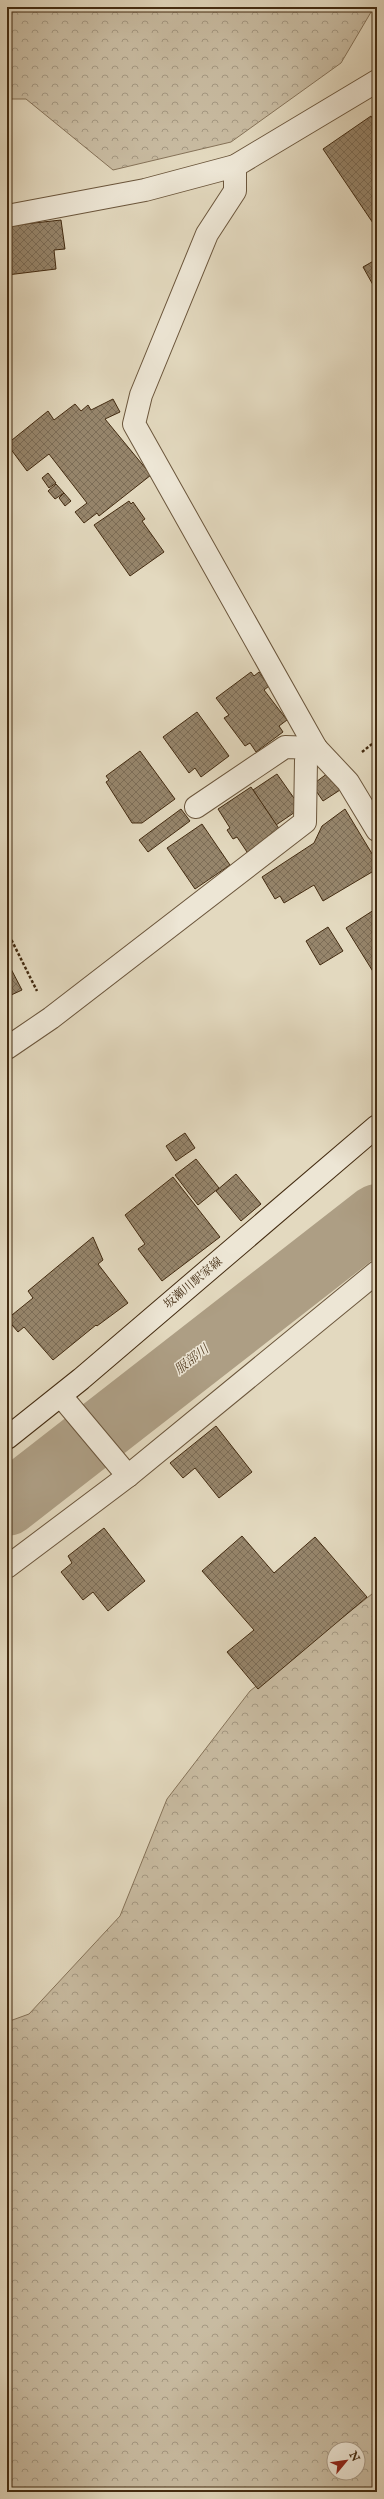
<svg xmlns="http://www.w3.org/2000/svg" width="384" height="2499" viewBox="0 0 384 2499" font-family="'IM FELL English','Noto Serif JP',serif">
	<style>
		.forest { fill: url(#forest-crowns); stroke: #867359; fill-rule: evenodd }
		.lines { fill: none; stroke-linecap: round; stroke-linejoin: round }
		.river { stroke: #ad9e84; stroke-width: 64 }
		.building { fill: url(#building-cross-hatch); stroke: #432b11 }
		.street-casing { stroke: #6b563c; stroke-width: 24 }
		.secondary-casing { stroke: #432b11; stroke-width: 24 }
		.path { stroke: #432b11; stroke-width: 2.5; stroke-dasharray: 3 2; stroke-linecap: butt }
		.street { stroke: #ede6d5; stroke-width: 22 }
		.secondary { stroke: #ede6d5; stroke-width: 22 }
		.labels { text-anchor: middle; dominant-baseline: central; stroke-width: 3; stroke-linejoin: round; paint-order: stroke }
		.street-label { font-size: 12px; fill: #432b11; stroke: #ede6d5 }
		.water-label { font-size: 13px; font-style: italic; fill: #5e482e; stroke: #ede6d5 }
	</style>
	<defs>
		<pattern id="forest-crowns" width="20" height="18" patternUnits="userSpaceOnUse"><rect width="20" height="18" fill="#c8bba1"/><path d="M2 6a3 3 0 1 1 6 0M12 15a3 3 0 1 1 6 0" fill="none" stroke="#a49882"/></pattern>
		<pattern id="building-cross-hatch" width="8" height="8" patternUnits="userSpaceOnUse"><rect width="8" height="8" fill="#96856b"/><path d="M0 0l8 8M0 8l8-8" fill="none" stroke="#7c6d57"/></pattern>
	</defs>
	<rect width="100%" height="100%" fill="#e3d9bf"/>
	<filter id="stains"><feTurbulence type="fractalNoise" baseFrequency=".005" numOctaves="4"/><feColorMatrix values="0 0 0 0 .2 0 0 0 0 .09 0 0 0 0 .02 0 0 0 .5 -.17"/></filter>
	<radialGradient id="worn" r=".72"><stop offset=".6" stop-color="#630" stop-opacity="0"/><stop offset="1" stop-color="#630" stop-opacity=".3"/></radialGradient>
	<g class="forest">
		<path d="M7,7H374L341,63L231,142L113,170L26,99H7Z"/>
		<path d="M377,1590V2492H7V2022L29,2014L120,1916L167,1799L250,1691ZM334,2449H358V2473H334Z"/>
	</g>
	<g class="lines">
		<path class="river" d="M7,1504L377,1216"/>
	</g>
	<g class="building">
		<path d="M371,116L377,125V229L323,149Z"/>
		<path d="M61,220L65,249L54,250L56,269L7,275V226Z"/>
		<path d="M377,259V292L363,267Z"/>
		<path d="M113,399L120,412L105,419L151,475L99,516L97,513L84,523L75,512L87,503L49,454L27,471L7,444L48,411L54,420L75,404L81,411L88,405L91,410Z"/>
		<path d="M48,473L56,483L49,488L42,478Z"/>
		<path d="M56,484L64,493L55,499L48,491Z"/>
		<path d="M64,493L71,501L65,506L59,498Z"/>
		<path d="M129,501L131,504L133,502L145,519L142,521L164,552L130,576L94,525Z"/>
		<path d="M251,672L254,676L259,672L269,686L264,690L287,720L279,726L283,732L256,752L250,743L245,746L224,718L229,715L216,698Z"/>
		<path d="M197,712L229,756L201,777L195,768L189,773L163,737Z"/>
		<path d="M140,751L175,799L142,823H132L106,782L109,780L106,776Z"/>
		<path d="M328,773L340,790L323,801L312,785Z"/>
		<path d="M277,774L301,808L276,825L253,790Z"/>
		<path d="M251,787L282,833L249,855L237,837L233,839L227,830L230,828L218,809Z"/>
		<path d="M181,809L190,821L148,852L139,840Z"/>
		<path d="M345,809L377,862V869L323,901L314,885L284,903L280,896L275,899L262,877L314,843L322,826Z"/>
		<path d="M202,824L230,865L195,889L167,848Z"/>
		<path d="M377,908V978L346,928Z"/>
		<path d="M328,927L343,951L320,965L306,941Z"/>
		<path d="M10,967L22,990L9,996L7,992V969Z"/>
		<path d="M185,1133L195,1148L176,1161L166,1146Z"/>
		<path d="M196,1159L219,1188L198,1205L175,1175Z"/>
		<path d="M236,1174L261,1204L241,1221L216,1191Z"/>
		<path d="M173,1177L220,1237L162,1281L138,1249L145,1244L125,1215Z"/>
		<path d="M93,1237L103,1260L98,1264L128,1303L97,1326L96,1325L53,1360L24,1327L18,1332L7,1319L33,1298L28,1291Z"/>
		<path d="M216,1426L252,1472L219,1498L195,1468L183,1478L170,1463Z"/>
		<path d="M104,1528L145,1581L108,1611L93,1592L83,1600L61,1572L72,1563L68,1556Z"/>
		<path d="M242,1536L274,1573L315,1537L367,1597L258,1689L227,1652L254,1630L202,1571Z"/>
	</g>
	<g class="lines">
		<g class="street-casing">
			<g id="street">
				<path d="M235,166V191L207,234L141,395L134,424L316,748L348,782L377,830"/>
				<path d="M7,216L145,190L235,166L377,81"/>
				<path d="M196,807L285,747L316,748"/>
				<path d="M7,1048L51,1018L305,822L306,760L316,748"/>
				<path d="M61,1396L128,1476"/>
				<path d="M7,1567L128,1476L377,1272"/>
			</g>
		</g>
		<g class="secondary-casing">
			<path id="secondary" d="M7,1438L81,1379L377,1126"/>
		</g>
		<g class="path">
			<path d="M362,752L377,740"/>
			<path d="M7,931L37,991"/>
		</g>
		<use href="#street" class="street"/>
		<use href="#secondary" class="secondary"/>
	</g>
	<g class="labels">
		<g class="street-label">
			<text transform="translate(193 1283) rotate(-40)">坂瀬川駅家線</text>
		</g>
		<g class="water-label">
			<text transform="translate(192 1360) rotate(-38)">服部川</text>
		</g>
	</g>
	<rect width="384" height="2499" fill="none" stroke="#e3d9bf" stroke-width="24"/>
	<rect x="8" y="8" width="368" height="2483" fill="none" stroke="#432b11" stroke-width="2"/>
	<rect x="12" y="12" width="360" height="2475" fill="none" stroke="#432b11"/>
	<g transform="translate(346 2461) rotate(61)"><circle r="19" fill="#ede6d5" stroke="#a99b87"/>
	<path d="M0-3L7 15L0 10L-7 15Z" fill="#8f2418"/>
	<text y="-6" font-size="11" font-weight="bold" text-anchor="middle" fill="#432b11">N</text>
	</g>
	<rect width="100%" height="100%" filter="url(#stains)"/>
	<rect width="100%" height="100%" fill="url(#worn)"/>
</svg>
